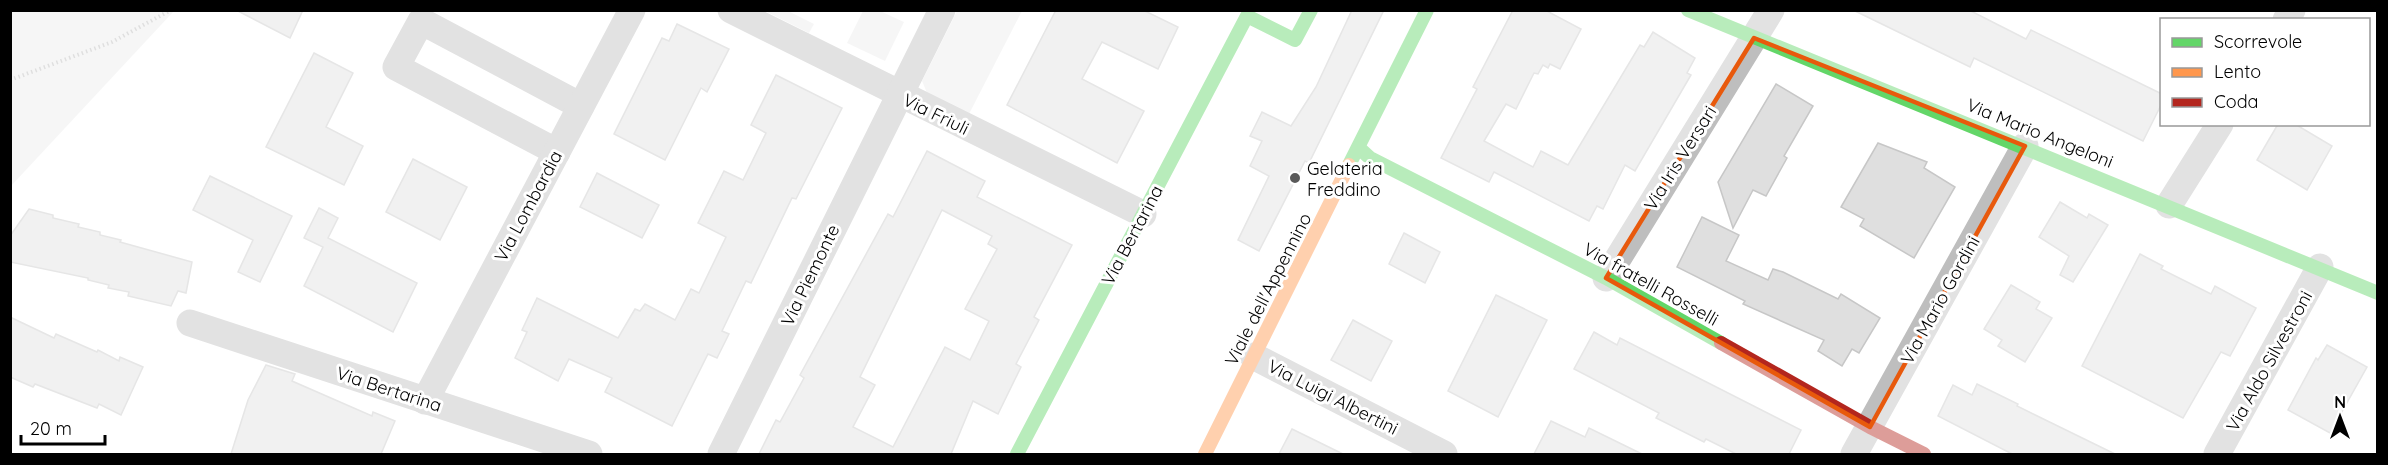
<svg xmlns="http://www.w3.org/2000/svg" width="2388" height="465" viewBox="0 0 2388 465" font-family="Quicksand,sans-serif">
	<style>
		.green { fill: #ececec }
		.building { fill: #dfdfdf; stroke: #c7c7c7; stroke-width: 1.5; fill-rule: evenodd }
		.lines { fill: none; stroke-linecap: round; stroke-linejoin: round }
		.path { stroke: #b9b9b9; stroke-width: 4; stroke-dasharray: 1.5 3; stroke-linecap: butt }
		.street { stroke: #bebebe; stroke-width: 27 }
		.fast { stroke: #63d668; stroke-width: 14 }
		.slow { stroke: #ff974d; stroke-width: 14 }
		.jam { stroke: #b3261e; stroke-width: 14 }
		.marked { fill: none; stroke: #e8590c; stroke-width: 4.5; stroke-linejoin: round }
		.poi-dot { fill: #595959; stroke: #fff; stroke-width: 2 }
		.labels { text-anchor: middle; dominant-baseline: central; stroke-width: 6; stroke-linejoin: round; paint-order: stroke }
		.street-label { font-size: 18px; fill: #000; stroke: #fff }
		.poi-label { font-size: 18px; fill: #000; stroke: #fff; text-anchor: start }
	</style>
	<rect width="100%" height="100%" fill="#fff"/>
	<g class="green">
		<path d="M11,10L174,11L11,186L10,11Z"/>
		<path d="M765,11H788L814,24L809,33Z"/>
		<path d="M863,11H880L904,22L885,61L847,43Z"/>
		<path d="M957,11H1022L969,114L927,93L922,81Z"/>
	</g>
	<g class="building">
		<path d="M236,10H303L290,38Z"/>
		<path d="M1056,10H1143L1178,27L1158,69L1102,42L1082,79L1144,111L1117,163L1007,105Z"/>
		<path d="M1352,10H1384L1309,163L1305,161L1259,251L1238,240L1269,176L1250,166L1262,141L1250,136L1262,112L1291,126L1316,87Z"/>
		<path d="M1513,10H1545L1581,29L1560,69L1550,64L1548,68L1543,65L1538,74L1534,73L1516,109L1506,104L1484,141L1533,167L1541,151L1568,165L1640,45L1644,47L1653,32L1695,58L1687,73L1691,75L1635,171L1625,165L1603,209L1597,206L1589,221L1494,172L1489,182L1441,158L1477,89L1473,87Z"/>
		<path d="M1853,10H1969L2026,39L2031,30L2162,94V103L2143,141L1974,58L1970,67Z"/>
		<path d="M677,24L729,49L707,92L701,88L665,160L614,134L662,38L669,41Z"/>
		<path d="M314,53L353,73L326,127L363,146L344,185L266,147Z"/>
		<path d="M776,75L842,108L796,199L792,198L751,283L746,281L722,331L729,334L717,358L708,354L672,426L605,392L612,378L569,359L558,381L515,358L527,332L522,330L537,298L618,338L635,309L640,311L645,304L675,320L691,289L699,293L726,237L698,223L724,171L743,180L766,133L751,125Z"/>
		<path d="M1776,84L1813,106L1784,156L1787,158L1766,196L1753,190L1733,228L1718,182Z"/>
		<path d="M2278,124H2295L2332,146L2307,190L2257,160Z"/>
		<path d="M1878,143L1927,162L1924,168L1955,187L1914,258L1860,226L1864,219L1841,207Z"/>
		<path d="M927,151L985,181L977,197L1072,245L1034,317L1039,320L1016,364L1021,367L998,414L973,401L951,454H759L776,420L780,422L804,378L800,375L888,214L893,217ZM942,210L992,236L988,244L997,249L965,309L989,321L970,360L945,347L893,447L853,427L875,385L860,377Z"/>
		<path d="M413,159L467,187L440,240L386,212Z"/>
		<path d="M597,173L659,205L642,238L580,207Z"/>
		<path d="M210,176L292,216L260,282L238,272L253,240L193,210Z"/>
		<path d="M2060,202L2087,218L2089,214L2108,225L2073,282L2060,275L2069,256L2039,237Z"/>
		<path d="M319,208L338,218L328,238L417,283L393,332L304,286L323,247L304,238Z"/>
		<path d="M29,209L53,215V218L79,224L78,227L100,232V235L121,240L120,242L192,262L186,293L178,291L171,306L128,296L129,292L108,288L109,285L88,280V278L10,262V236Z"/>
		<path d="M1702,217L1739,235L1726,261L1768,280L1773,269L1783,272L1838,299L1841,294L1880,318L1859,353L1852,349L1842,366L1818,351L1824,340L1743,304L1745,301L1677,267Z"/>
		<path d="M1404,233L1440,252L1425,283L1389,264Z"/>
		<path d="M2140,254L2163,266L2161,269L2211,294L2215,286L2256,308L2230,356L2221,352L2183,418L2082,366Z"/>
		<path d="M2011,285L2040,302L2036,309L2052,318L2025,362L1998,346L2002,340L1984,329Z"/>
		<path d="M1496,295L1547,320L1498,417L1448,391Z"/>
		<path d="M10,317L54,338L56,334L97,352L98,350L119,361L120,357L143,367L121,415L99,404L97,408L35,384L33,387L10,377Z"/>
		<path d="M1353,320L1392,341L1371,381L1331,360Z"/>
		<path d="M1594,332L1617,345L1620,338L1801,430L1789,454H1736L1706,439L1704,442L1656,418L1659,413L1574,369Z"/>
		<path d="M2327,345L2367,367L2330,433L2288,410L2316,358L2318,360Z"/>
		<path d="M266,365L295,374L292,381L372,416L373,412L395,421L381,454H231L248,400Z"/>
		<path d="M1977,384L2018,404L2017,406L2115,454H2012L1938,416L1953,385L1972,395Z"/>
		<path d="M1551,421L1585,437L1589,428L1642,454H1534Z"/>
		<path d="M1292,429L1343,454H1279Z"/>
	</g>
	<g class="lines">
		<path class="path" d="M10,80L112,42L171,10"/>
		<g class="street">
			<path d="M731,10L1143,214"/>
			<path d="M2286,20L2292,10"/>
			<path d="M557,152L396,67L421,21L581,106"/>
			<path d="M2169,205L2220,124"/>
			<path d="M1606,278L1771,10"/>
			<path d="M190,323L589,454"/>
			<path d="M1253,356L1444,454"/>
			<path d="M425,401L632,10"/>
			<path d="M721,454L942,10"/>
			<path d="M1854,454L2025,146"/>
			<path d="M2217,454L2320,267"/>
		</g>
		<g class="fast">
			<path d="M1688,10L2378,293"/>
			<path d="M1359,148L1370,158L1606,278L1721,343"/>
			<path d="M1349,165L1427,10"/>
			<path d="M1017,454L1247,16L1295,40L1311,10"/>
		</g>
		<path class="slow" d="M1205,454L1349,165"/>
		<path class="jam" d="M1721,343L1870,427L1924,454"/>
	</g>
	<path d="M0 0H2388V465H0ZM1754,38L2025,146L1870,427L1606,278Z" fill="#fff" fill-opacity=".55" fill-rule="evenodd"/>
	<path class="marked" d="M1754,38L2025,146L1870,427L1606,278Z"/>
	<circle class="poi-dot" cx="1295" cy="178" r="6"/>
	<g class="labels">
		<g class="street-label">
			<text transform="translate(936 114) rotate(26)">Via Friuli</text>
			<text transform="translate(2040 133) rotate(22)">Via Mario Angeloni</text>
			<text transform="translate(1680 158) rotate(-58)">Via Iris Versari</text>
			<text transform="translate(528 206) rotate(-62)">Via Lombardia</text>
			<text transform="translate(1132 235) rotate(-62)">Via Bertarina</text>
			<text transform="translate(810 275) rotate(-64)">Via Piemonte</text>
			<text transform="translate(1651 284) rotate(29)">Via fratelli Rosselli</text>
			<text transform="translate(1268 289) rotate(-63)">Viale dell'Appennino</text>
			<text transform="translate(1940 300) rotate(-61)">Via Mario Gordini</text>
			<text transform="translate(2269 361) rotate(-61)">Via Aldo Silvestroni</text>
			<text transform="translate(389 389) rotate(18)">Via Bertarina</text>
			<text transform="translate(1333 397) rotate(27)">Via Luigi Albertini</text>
		</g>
		<g class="poi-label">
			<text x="1307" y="168">Gelateria<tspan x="1307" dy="21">Freddino</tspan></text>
		</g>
	</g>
	<rect width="2388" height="465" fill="none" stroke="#000000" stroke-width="24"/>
	<rect x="2160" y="18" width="210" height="108" fill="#ffffff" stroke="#999999" stroke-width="1.5"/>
	<rect x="2172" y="38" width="30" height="9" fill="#63d668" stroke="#999999" stroke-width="1.5"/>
	<text x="2214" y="48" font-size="18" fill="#000000">Scorrevole</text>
	<rect x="2172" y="68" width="30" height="9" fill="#ff974d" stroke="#999999" stroke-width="1.5"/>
	<text x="2214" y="78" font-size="18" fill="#000000">Lento</text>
	<rect x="2172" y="98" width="30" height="9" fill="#b3261e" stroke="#999999" stroke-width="1.5"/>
	<text x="2214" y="108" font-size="18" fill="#000000">Coda</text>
	<g transform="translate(2340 417)" stroke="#ffffff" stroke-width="4.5" paint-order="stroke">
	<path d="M0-4.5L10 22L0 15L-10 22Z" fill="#000000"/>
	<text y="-9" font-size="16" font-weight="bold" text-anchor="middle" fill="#000000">N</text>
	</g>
	<path d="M21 435v9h84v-9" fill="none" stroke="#000000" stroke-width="3"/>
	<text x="30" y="435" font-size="18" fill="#000000" stroke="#ffffff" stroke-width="4.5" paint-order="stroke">20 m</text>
</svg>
